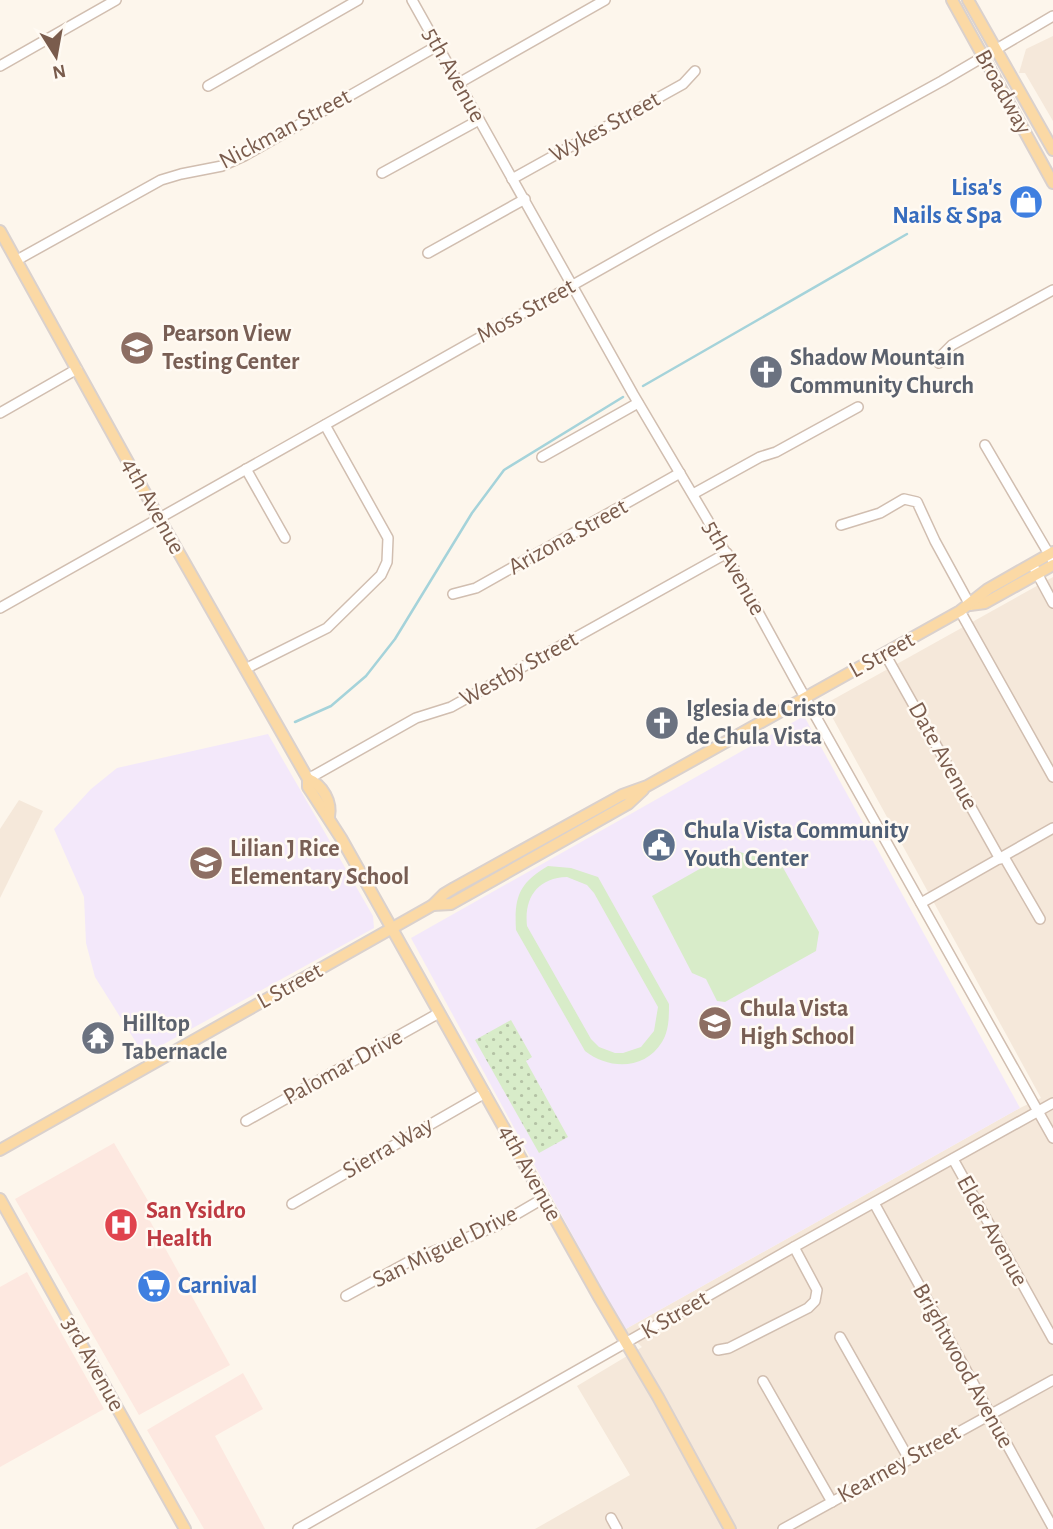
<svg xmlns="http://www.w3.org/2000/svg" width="1053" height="1529" viewBox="0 0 1053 1529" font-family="'Alegreya Sans',sans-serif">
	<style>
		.residential { fill: #f5e8da }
		.commercial { fill: #fde8e0 }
		.education { fill: #f3e8fa }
		.park { fill: url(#park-dots) }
		.pitch { fill: #d8ecc9; fill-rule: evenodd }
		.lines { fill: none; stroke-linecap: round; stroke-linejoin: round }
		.stream { stroke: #a5d3da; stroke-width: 2.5 }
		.minor-casing { stroke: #d1beb0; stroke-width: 12 }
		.major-casing { stroke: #dad1cd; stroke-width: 14 }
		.minor { stroke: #fff; stroke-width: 9 }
		.major { stroke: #fbd9a5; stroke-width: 10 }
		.labels { text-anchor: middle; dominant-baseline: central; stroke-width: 5; stroke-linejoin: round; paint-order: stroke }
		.street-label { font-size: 24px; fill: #7a5c4d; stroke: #fffaf3 }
		.shop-label { font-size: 24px; font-weight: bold; fill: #366cbe; stroke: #fffaf3; text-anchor: end }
		.education-label { font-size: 24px; font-weight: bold; fill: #785e54; stroke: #fffaf3; text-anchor: start }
		.worship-label { font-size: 24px; font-weight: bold; fill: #5b616d; stroke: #fffaf3; text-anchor: start }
		.service-label { font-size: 24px; font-weight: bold; fill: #4e5e75; stroke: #fffaf3; text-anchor: start }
		.health-label { font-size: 24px; font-weight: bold; fill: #be3a42; stroke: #fffaf3; text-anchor: start }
	</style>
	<defs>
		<pattern id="park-dots" width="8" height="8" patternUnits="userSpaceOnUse" patternTransform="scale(1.75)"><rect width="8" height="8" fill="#d8ecc9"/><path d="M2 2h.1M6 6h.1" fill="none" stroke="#b4c2a5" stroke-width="1.8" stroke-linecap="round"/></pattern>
	</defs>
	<rect width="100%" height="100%" fill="#fdf6ec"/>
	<g class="residential">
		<path d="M1053,36V121L1025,73H1019L1026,49Z"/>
		<path d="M1053,577V1529H535L630,1475L577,1386L642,1347L624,1330L1020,1108L1041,1098L825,704Z"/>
		<path d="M19,800L43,811L0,898V829Z"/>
	</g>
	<g class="commercial">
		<path d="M114,1143L151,1206L145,1212L230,1365L139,1415L15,1199Z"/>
		<path d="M27,1272L104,1409L0,1467V1287Z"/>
		<path d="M243,1373L263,1409L215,1436L265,1529H204L147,1430Z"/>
	</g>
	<g class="education">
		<path d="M804,716L1020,1108L624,1330L411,938Z"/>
		<path d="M268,734L373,916L374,928L144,1055L95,977L86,943L84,897L54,829L91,789L117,768Z"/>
	</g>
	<path class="park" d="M511,1020L532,1057L526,1061L568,1137L539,1153L475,1040Z"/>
	<g class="pitch">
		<path d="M733,850L781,864L819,932L816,951L725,1002L717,1001L706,979L692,973L652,896Z"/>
		<path d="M548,866L571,868L598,877L669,1004C669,1017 669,1031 662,1042C645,1070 609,1070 585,1051L516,930C514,897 519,883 548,866ZM567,877L587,885L594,893L658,1007L654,1031L641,1047L623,1053H615L599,1047L591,1039L527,926C524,898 537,878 567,877Z"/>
	</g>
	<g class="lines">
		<g class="stream">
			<path d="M643,386L907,234"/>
			<path d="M295,722L331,706L366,676L395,639L472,513L504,470L623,397"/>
		</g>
		<g class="minor-casing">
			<g id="minor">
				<path d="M412,0L633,394L707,519L798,685L1053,1138"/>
				<path d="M0,66L116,0"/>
				<path d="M459,83L605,0"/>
				<path d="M208,86L358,0"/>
				<path d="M382,173L479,120"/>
				<path d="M512,179L683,84L695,71"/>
				<path d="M428,253L525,199"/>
				<path d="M17,260L161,180L181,174L222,166L244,156L437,46"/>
				<path d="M939,363L943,354L952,345L1053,290"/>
				<path d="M0,413L77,369"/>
				<path d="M985,445L1053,561"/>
				<path d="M542,457L638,403"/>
				<path d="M246,469L285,538"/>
				<path d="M693,494L760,457L776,452L858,407"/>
				<path d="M841,525L880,513L904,499L917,502L935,541L970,605"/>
				<path d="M1032,564L1053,603"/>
				<path d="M453,594L476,588L680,473"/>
				<path d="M0,608L658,237L942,81L1053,16"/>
				<path d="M960,611L1053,777"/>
				<path d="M885,654L1000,859"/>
				<path d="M245,669L327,628L381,575L387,562L388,538L325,425"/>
				<path d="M308,779L416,718L451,707L727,553"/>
				<path d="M1004,857L1040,919"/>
				<path d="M921,903L1053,828"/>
				<path d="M246,1121L439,1013"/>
				<path d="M953,1159L1053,1339"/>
				<path d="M874,1203L1053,1528"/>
				<path d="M292,1204L485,1093"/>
				<path d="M346,1296L412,1260L496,1226L544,1198"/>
				<path d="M840,1337L909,1459"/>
				<path d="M718,1350L729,1348L808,1308L815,1301L817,1290L794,1247"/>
				<path d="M763,1381L832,1502"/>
				<path d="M611,1518L617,1529"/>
				<path d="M298,1529L794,1247L1053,1103"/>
				<path d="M783,1529L1053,1380"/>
			</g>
		</g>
		<g class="major-casing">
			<g id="major">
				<path d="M952,0L1053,183"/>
				<path d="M968,0L1053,150"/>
				<path d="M0,231L159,518L308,779V787L312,793L341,838L599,1297L658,1397L730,1529"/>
				<path d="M970,605L985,603L1053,565"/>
				<path d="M308,779C323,785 332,802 329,817"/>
				<path d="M433,905L451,904L628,804L643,790"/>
				<path d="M0,1150L433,905L444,894L454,888L622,795L647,786L960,611L988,589L1053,552"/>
				<path d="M0,1199L185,1529"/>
			</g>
		</g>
		<use href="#minor" class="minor"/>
		<use href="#major" class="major"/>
	</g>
	<defs>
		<g id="shop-disc" transform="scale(1.75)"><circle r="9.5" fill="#3f7fe0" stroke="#fffaf3"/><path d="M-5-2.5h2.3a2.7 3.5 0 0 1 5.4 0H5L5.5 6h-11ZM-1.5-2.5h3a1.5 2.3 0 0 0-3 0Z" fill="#fff"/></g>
		<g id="school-disc" transform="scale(1.75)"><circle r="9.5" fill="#8d6e63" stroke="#fffaf3"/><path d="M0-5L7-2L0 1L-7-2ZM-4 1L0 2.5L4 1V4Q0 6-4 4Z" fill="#fff"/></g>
		<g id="church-disc" transform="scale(1.75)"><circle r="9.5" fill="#6b7280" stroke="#fffaf3"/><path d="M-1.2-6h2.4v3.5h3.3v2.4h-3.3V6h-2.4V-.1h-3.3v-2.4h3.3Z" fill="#fff"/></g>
		<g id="civic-disc" transform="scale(1.75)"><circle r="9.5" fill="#5c6f8a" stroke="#fffaf3"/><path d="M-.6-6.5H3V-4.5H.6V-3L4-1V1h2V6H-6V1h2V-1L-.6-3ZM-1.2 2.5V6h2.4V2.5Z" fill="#fff"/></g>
		<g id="temple-disc" transform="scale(1.75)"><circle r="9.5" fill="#6b7280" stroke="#fffaf3"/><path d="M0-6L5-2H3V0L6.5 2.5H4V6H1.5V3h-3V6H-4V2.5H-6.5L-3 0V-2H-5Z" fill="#fff"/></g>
		<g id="hospital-disc" transform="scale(1.75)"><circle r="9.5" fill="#e0444e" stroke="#fffaf3"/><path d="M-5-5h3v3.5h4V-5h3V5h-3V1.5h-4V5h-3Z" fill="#fff"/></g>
		<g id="supermarket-disc" transform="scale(1.75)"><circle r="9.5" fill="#3f7fe0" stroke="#fffaf3"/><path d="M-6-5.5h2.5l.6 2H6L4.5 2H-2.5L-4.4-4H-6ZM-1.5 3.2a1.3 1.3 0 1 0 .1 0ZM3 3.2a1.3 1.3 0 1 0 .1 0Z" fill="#fff"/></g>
	</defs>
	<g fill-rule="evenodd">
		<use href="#shop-disc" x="1026" y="202"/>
		<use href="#school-disc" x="137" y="348"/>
		<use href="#church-disc" x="766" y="372"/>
		<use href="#church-disc" x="662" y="723"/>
		<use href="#civic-disc" x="659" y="845"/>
		<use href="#school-disc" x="206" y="863"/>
		<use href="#school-disc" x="715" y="1023"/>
		<use href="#temple-disc" x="98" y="1038"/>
		<use href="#hospital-disc" x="121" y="1225"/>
		<use href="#supermarket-disc" x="154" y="1286"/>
	</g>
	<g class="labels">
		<g class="street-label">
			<text transform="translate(454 75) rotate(61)">5th Avenue</text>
			<text transform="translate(1003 92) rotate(61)">Broadway</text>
			<text transform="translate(605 127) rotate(-29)">Wykes Street</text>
			<text transform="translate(285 129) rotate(-28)">Nickman Street</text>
			<text transform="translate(526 311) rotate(-29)">Moss Street</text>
			<text transform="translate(153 506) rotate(61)">4th Avenue</text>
			<text transform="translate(568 537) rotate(-29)">Arizona Street</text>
			<text transform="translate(734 568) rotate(61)">5th Avenue</text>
			<text transform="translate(882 655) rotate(-29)">L Street</text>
			<text transform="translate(519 669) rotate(-29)">Westby Street</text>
			<text transform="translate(943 756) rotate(61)">Date Avenue</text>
			<text transform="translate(290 986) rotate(-29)">L Street</text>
			<text transform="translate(343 1067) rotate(-29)">Palomar Drive</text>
			<text transform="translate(388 1148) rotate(-30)">Sierra Way</text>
			<text transform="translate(530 1173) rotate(61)">4th Avenue</text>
			<text transform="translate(992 1231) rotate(61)">Elder Avenue</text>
			<text transform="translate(445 1247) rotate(-26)">San Miguel Drive</text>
			<text transform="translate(675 1315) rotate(-30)">K Street</text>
			<text transform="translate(93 1364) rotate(61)">3rd Avenue</text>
			<text transform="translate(963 1366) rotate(61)">Brightwood Avenue</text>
			<text transform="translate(899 1464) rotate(-29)">Kearney Street</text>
		</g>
		<g class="shop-label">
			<text x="1002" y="188">Lisa's<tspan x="1002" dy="28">Nails &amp; Spa</tspan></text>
			<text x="178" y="1286" text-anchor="start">Carnival</text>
		</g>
		<g class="education-label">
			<text x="162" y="334">Pearson View<tspan x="162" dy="28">Testing Center</tspan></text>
			<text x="230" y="849">Lilian J Rice<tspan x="230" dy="28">Elementary School</tspan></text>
			<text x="740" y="1009">Chula Vista<tspan x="740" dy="28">High School</tspan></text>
		</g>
		<g class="worship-label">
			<text x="790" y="358">Shadow Mountain<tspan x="790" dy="28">Community Church</tspan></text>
			<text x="686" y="709">Iglesia de Cristo<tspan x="686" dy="28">de Chula Vista</tspan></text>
			<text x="122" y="1024">Hilltop<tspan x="122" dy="28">Tabernacle</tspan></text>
		</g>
		<g class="service-label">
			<text x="684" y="831">Chula Vista Community<tspan x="684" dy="28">Youth Center</tspan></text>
		</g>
		<g class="health-label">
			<text x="146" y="1211">San Ysidro<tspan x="146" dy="28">Health</tspan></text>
		</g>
	</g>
	<g transform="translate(56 56) rotate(169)" stroke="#fffaf3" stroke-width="5" paint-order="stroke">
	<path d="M0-5L12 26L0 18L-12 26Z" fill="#7a5c4d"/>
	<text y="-10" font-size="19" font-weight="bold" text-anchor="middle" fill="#7a5c4d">N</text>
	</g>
</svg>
